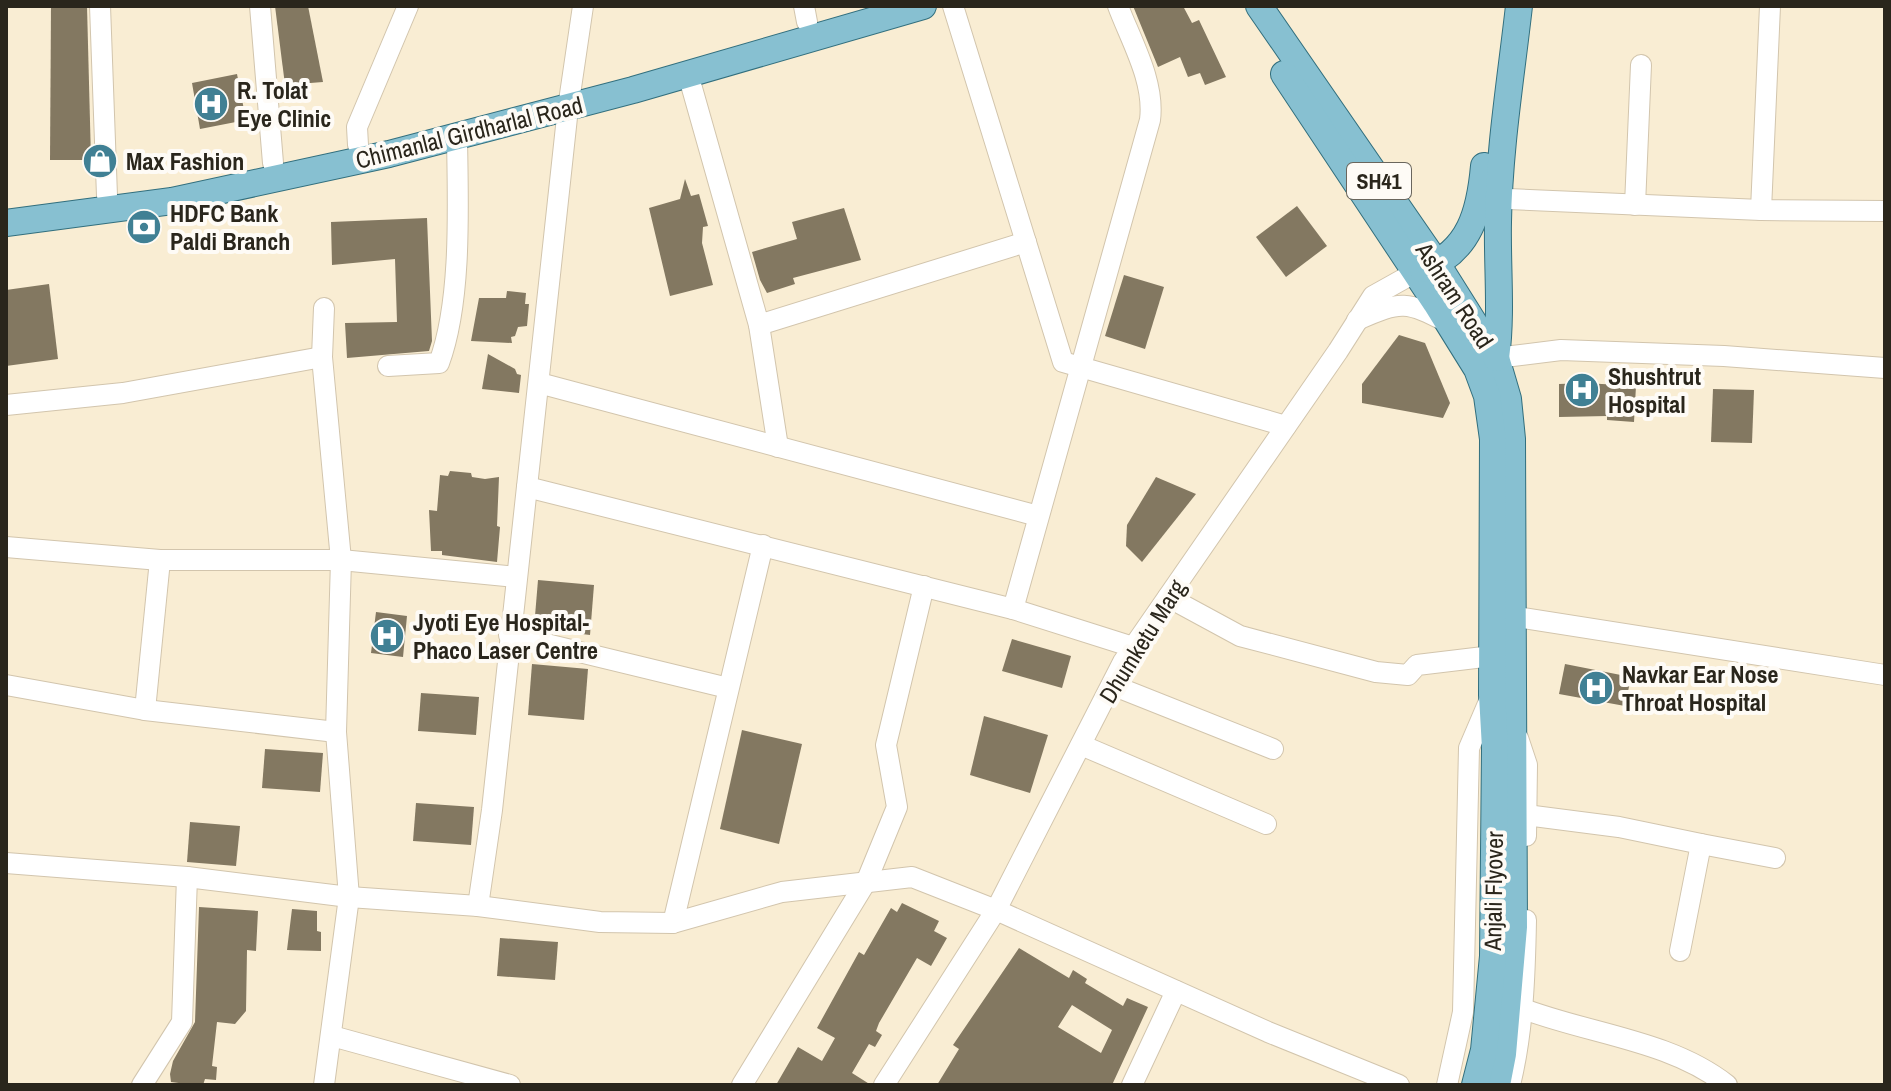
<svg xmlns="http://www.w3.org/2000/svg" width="1891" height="1091" viewBox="0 0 1891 1091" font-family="'Archivo Narrow',sans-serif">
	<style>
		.building { fill: #837861; fill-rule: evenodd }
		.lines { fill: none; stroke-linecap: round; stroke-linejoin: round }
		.minor-casing { stroke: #d2c5ad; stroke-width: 22 }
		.major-casing { stroke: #326f7e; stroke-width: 28 }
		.minor { stroke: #fff; stroke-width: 20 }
		.major { stroke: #87c0d1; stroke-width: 26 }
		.labels { text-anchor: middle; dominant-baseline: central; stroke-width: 8; stroke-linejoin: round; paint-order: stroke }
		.shield { fill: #fefbf6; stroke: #6a665d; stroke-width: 2 }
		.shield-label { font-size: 22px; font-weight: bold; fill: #2a261c }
		.poi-label { font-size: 24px; font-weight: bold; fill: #2a261c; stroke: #fefbf6; text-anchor: start }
		.street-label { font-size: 24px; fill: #2a261c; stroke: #fefbf6 }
	</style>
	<rect width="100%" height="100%" fill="#f9edd3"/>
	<g class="building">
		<path d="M51,6H87L91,160H50Z"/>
		<path d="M275,6H308L323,82L285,85Z"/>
		<path d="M1133,6H1183L1192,23L1199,20L1226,77L1205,85L1200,73L1188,77L1180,57L1158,67Z"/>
		<path d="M237,74L246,120L200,129L192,83Z"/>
		<path d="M685,179L691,196L699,194L708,226L703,227L702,243L713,285L670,296L649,208L680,199Z"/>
		<path d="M1297,206L1327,246L1286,277L1256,237Z"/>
		<path d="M844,208L861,260L793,278L795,284L767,293L760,280L752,252L797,239L792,222Z"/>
		<path d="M427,218L432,341L429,351L347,358L345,323L397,322L395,259L332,265L331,222Z"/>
		<path d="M1124,275L1164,287L1145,349L1105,336Z"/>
		<path d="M49,284L58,359L6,366V290Z"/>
		<path d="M507,291L526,293L525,304H529L527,326L518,327L515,336L511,337L512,343L471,341L479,298H506Z"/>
		<path d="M1399,335L1425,343L1450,403L1443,418L1362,403V384Z"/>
		<path d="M488,354L515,369L517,374L521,375L519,393L482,389Z"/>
		<path d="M1585,383L1636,386L1634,422L1607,420V416L1559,417V384Z"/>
		<path d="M1713,389L1754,390L1752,443L1711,442Z"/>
		<path d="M450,471L471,473L472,477L485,479L499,477L497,526L500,527L497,562L442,555V551H431L429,510L437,511L440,475L448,476Z"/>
		<path d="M1156,477L1196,494L1142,562L1126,546L1127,525Z"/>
		<path d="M538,580L594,585L590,635L534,628Z"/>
		<path d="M376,612L407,616L403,657L371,653Z"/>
		<path d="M1012,639L1071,656L1062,688L1002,671Z"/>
		<path d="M532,664L588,669L584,720L528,715Z"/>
		<path d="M1565,664L1631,677L1625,706L1559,694Z"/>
		<path d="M421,693L479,697L476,735L418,731Z"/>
		<path d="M984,716L1048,735L1030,793L970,775Z"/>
		<path d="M742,730L802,744L779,844L720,829Z"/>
		<path d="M265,749L323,753L320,792L262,788Z"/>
		<path d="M416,803L474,807L471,845L413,841Z"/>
		<path d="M190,822L240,826L236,866L187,862Z"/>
		<path d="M902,903L939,921L934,931L947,938L931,966L917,958L879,1023L876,1031L882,1035L875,1047L869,1044L852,1073L871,1085H776L798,1047L822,1061L835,1038L817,1028L859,952L864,955L891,908L897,912Z"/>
		<path d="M199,907L258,911L256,951L247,950L246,1011L235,1024L217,1022L212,1066L217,1067L216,1080L205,1079L203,1085H194L171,1082L170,1074L173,1061L195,1022Z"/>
		<path d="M292,909L317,911V931L321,932V951L287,950Z"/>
		<path d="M500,938L558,942L555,980L497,976Z"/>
		<path d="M1019,948L1069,978L1073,970L1087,979L1085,983L1123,1006L1127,998L1148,1007L1112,1085H937L959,1049L953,1045ZM1072,1005L1112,1030L1101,1053L1058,1027Z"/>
	</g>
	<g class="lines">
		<g class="minor-casing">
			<g id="minor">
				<path d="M100,6L107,196"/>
				<path d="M260,6L273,163"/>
				<path d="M804,6L807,22"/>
				<path d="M953,6L1063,362L1286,426"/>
				<path d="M688,74L759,325L1026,242"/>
				<path d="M358,145L357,127L408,6"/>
				<path d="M1485,198L1761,210L1885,211"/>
				<path d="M1635,205L1641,65"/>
				<path d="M1761,210L1770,6"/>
				<path d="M324,308L322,357L341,560L336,732L349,897L324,1085"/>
				<path d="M1357,320C1402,300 1406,301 1449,323"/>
				<path d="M759,325L778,447"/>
				<path d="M1496,358L1561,350L1724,356L1885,368"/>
				<path d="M388,366L439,363C462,301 458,205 457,138"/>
				<path d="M539,383L1038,516"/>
				<path d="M6,405L123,393L322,357"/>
				<path d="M527,487L1013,609L1150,120C1155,81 1131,41 1118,6"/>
				<path d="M6,547L160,560H341L516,577"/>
				<path d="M1168,597L1240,636L1376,672L1408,675L1417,665L1492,656"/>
				<path d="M1013,609L1133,647"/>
				<path d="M1511,616L1885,675"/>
				<path d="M509,635L728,688"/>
				<path d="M6,685L145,710L336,732"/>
				<path d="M1112,685L1273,749"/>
				<path d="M145,710L160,560"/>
				<path d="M1518,738L1527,765L1526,836"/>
				<path d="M1081,745L1266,824"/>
				<path d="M1526,815L1619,827L1701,844L1680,951"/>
				<path d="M1701,844L1775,858"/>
				<path d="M6,863L187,877L349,897L478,906L600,922L673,923L782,892L912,877L996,910L1268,1032L1399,1085"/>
				<path d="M478,906L492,810L568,108L583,6"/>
				<path d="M673,923L763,545"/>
				<path d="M1521,1008C1588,1034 1670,1040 1727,1085"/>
				<path d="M332,1036L510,1085"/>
				<path d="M142,1085L182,1022L187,877"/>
				<path d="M742,1085L867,880L897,807L886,745L924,586"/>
				<path d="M884,1085L996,910L1123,662L1338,351L1373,296L1416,272"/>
				<path d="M1132,1085L1176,991"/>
				<path d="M1447,1085L1463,1012L1469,748L1490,699"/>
				<path d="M1510,1085C1523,1032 1525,975 1526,920"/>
			</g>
		</g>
		<g class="major-casing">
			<g id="major">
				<path d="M1259,6L1437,264L1496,358L1508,399L1512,439L1514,927L1503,1054L1497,1085"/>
				<path d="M1284,74L1436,303L1477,369L1487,396L1493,439L1492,695L1495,748L1493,956L1484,1050L1475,1085"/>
				<path d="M6,223L172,201L389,154L633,90L923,6"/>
				<path d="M1423,269C1470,252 1480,211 1484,166"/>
				<path d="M1496,358C1502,312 1497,267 1498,222C1499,150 1511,77 1519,6"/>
			</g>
		</g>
		<use href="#minor" class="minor"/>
		<use href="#major" class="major"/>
	</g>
	<defs>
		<g id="hospital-disc" transform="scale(1.8)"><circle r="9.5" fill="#408094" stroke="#fefbf6"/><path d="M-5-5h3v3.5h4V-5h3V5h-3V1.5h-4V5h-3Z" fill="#fff"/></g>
		<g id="shop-disc" transform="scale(1.8)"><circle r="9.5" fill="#408094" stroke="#fefbf6"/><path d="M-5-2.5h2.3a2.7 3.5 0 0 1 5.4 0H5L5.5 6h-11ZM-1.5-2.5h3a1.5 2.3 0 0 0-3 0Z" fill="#fff"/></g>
		<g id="bank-disc" transform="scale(1.8)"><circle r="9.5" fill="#408094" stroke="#fefbf6"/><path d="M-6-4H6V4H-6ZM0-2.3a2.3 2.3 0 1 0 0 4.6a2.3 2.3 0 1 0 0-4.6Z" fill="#fff"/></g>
	</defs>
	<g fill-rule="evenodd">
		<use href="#hospital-disc" x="211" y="104"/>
		<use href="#shop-disc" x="100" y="161"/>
		<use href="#bank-disc" x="144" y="227"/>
		<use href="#hospital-disc" x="1582" y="390"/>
		<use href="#hospital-disc" x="387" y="636"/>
		<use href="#hospital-disc" x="1596" y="688"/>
	</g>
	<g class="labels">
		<rect class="shield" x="1347" y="163" width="64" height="36" rx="6"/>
		<g class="shield-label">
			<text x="1379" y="181">SH41</text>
		</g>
		<g class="poi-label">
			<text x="237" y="90">R. Tolat<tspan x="237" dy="28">Eye Clinic</tspan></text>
			<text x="126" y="161">Max Fashion</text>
			<text x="170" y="213">HDFC Bank<tspan x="170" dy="28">Paldi Branch</tspan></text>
			<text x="1608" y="376">Shushtrut<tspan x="1608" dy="28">Hospital</tspan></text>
			<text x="413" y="622">Jyoti Eye Hospital-<tspan x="413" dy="28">Phaco Laser Centre</tspan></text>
			<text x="1622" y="674">Navkar Ear Nose<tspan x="1622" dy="28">Throat Hospital</tspan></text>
		</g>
		<g class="street-label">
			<text transform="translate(469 132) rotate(-14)">Chimanlal Girdharlal Road</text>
			<text transform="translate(1455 295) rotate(57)">Ashram Road</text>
			<text transform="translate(1142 641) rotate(-58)">Dhumketu Marg</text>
			<text transform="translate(1493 891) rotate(-89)">Anjali Flyover</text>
		</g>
	</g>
	<rect width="1891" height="1091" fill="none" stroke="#2a261c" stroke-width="16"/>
</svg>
